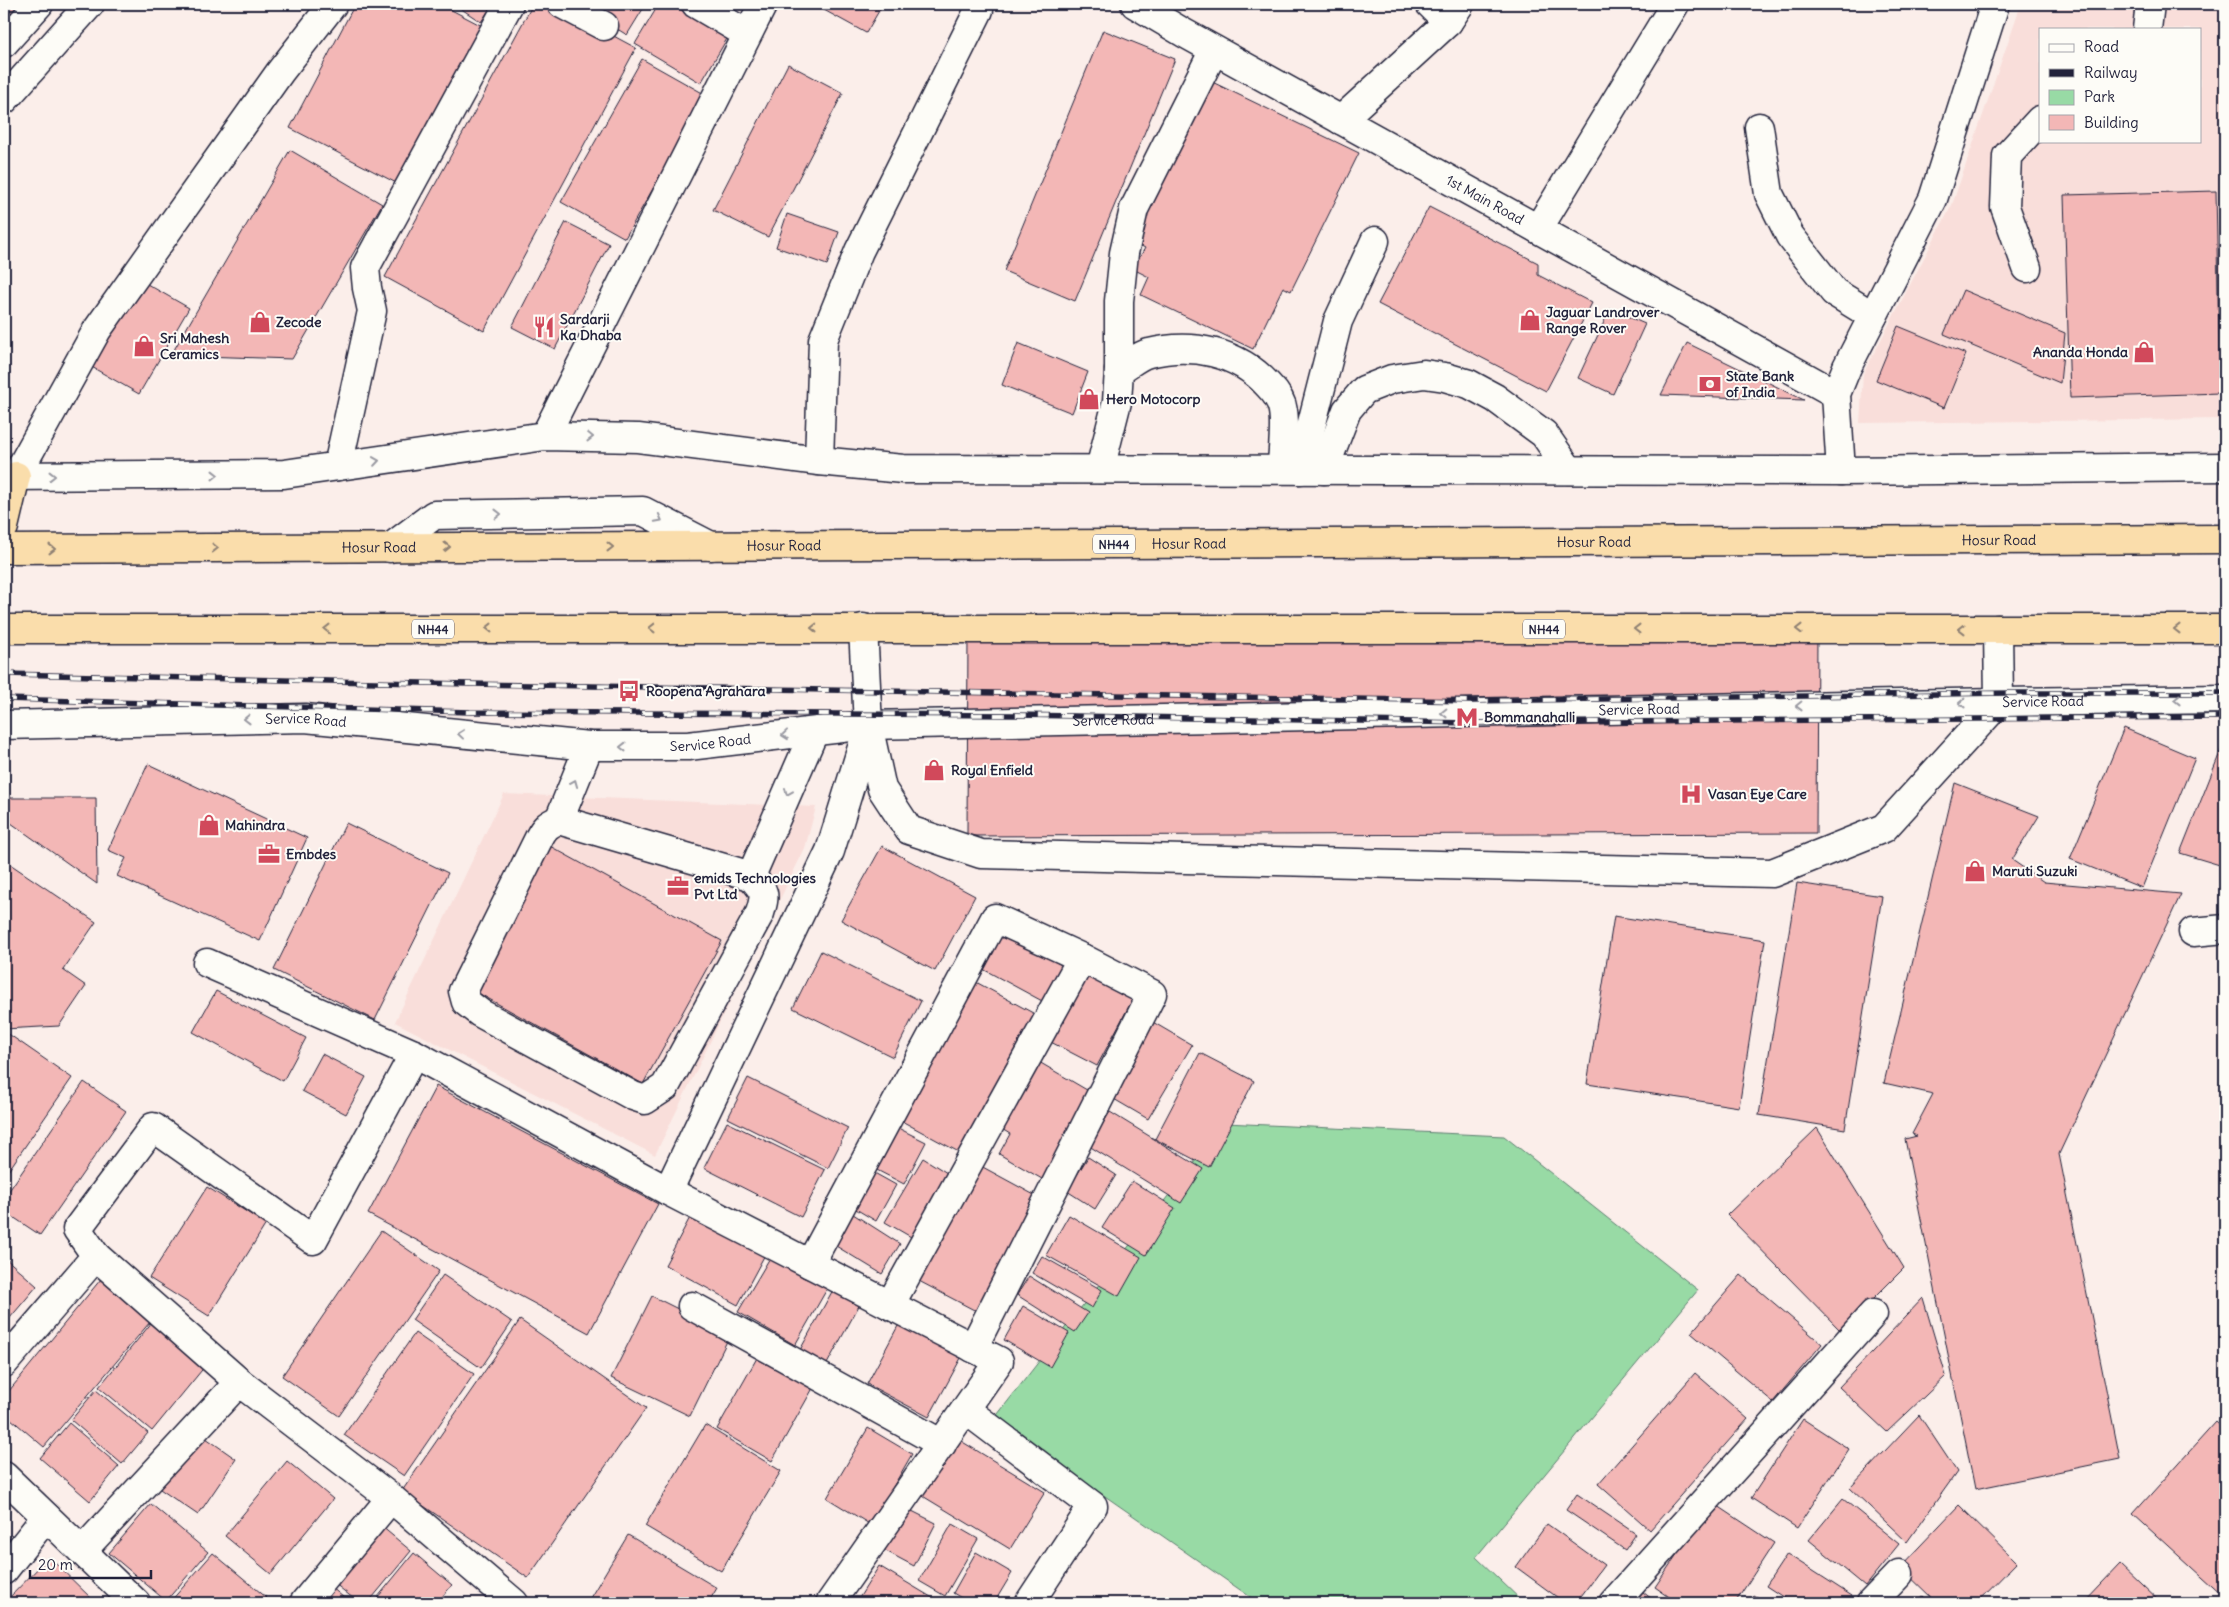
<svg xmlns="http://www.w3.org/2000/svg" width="2229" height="1607" viewBox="0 0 2229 1607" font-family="Delius,sans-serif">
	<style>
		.built { fill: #f9deda; fill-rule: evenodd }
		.green { fill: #98daa5; stroke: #5d7e70 }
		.building { fill: #f3b7b6; stroke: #22223b }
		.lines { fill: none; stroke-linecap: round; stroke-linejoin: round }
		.minor-casing { stroke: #22223b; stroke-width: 31 }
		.highway-casing { stroke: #22223b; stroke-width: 31 }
		.minor { stroke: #fdfcf7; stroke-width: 28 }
		.highway { stroke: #faddab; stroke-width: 28 }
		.rail-casing { stroke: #22223b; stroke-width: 5.5 }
		.rail { stroke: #fdfcf7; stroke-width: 4; stroke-dasharray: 11; stroke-linecap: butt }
		.oneway { stroke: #9a9aa2 }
		.oneway2 { stroke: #8e8073 }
		.labels { text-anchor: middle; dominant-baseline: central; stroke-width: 4; stroke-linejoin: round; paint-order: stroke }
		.shield { fill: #fdfcf7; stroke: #646373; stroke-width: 1 }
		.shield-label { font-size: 12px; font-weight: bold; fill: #22223b }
		.street-label { font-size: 14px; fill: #22223b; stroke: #fdfcf7 }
		.poi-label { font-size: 14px; font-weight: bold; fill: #22223b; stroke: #fdfcf7; text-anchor: start }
	</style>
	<rect width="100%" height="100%" fill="#fbeeea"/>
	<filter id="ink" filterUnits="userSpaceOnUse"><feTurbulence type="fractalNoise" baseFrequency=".02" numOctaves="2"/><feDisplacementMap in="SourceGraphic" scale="10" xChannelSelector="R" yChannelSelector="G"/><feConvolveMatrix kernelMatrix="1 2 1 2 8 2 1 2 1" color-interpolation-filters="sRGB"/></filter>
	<g filter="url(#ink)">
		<g class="built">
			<path d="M2021,4H2225V419L1860,423L1863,374L1952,205ZM2040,29H2200V141H2040Z"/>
			<path d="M504,794L816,807L805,848L655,1155L395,1022Z"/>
		</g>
		<path class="green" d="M1225,1123L1504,1136L1698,1290L1476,1557L1524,1603H1259L994,1419Z"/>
		<g class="building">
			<path d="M4,4H20L4,22Z"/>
			<path d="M355,4H440L488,29L406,188L290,128Z"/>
			<path d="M454,4H493L481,22Z"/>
			<path d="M533,4H554L636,48L484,331L385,277Z"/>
			<path d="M577,4H646L627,35Z"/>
			<path d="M659,4H671L728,37L701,83L635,44Z"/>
			<path d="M813,4H883L866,33Z"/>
			<path d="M1103,30L1175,59L1075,301L1004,271Z"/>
			<path d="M642,59L706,95L625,238L561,202Z"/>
			<path d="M788,64L843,93L768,237L713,210Z"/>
			<path d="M1204,78L1359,153L1291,291L1283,287L1253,349L1141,295L1149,277L1133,269L1145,248L1130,240Z"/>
			<path d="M290,150L382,204L292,359L171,355Z"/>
			<path d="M2216,191L2220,393L2070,398L2064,195Z"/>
			<path d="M1429,207L1538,263V275L1592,303L1546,391L1378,304Z"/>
			<path d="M787,214L839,232L827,265L776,247Z"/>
			<path d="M566,222L609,244L555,349L512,327Z"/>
			<path d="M140,280L189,308L139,394L90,366Z"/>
			<path d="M1963,290L2065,333L2060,383L1944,334Z"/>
			<path d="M1610,309L1645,324L1613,394L1578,378Z"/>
			<path d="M1898,326L1966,354L1944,408L1876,380Z"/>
			<path d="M1018,343L1088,372L1072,413L1002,385Z"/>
			<path d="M1687,343L1804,400L1661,395Z"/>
			<path d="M1817,632L1816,833L967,836L968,635Z"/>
			<path d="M2124,728L2195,758L2142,888L2070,859Z"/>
			<path d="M2225,740V866H2223L2180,853Z"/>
			<path d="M148,764L307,838L260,941L117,876L126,858L108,850Z"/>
			<path d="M1955,783L2039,816L2012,860L2044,882L2181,894L2059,1154L2120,1459L1975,1489L1905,1139L1917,1136L1912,1134L1933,1094L1884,1083Z"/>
			<path d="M4,798H96L97,884L4,818Z"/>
			<path d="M346,823L448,873L375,1020L274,970Z"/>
			<path d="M548,845L722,941L643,1084L469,988Z"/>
			<path d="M882,846L975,896L935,971L841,920Z"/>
			<path d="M4,860L96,922L63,970L86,986L59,1026L4,1029Z"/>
			<path d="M1797,883L1882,896L1845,1129L1759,1115Z"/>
			<path d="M1614,916L1765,940L1739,1107L1587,1084Z"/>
			<path d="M1000,932L1063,966L1044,1002L981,968Z"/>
			<path d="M821,951L921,1001L893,1057L793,1008Z"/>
			<path d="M1082,965L1136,993L1097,1066L1043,1038Z"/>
			<path d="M974,981L1044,1019L968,1157L898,1119Z"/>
			<path d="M216,991L306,1038L283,1081L193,1032Z"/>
			<path d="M1151,1021L1192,1045L1148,1119L1107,1095Z"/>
			<path d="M7,1033L72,1078L4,1177V1038Z"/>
			<path d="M1200,1053L1254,1081L1209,1167L1155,1139Z"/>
			<path d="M322,1054L366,1077L346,1114L302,1091Z"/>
			<path d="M1039,1062L1092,1093L1042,1179L999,1154L1010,1134L1000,1128Z"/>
			<path d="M748,1078L848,1128L828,1168L728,1118Z"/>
			<path d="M84,1082L126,1111L40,1235L4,1211V1198Z"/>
			<path d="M436,1086L658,1204L589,1333L368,1214Z"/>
			<path d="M1110,1112L1203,1169L1181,1203L1089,1146Z"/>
			<path d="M727,1122L825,1170L801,1217L704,1168Z"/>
			<path d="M892,1125L926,1142L904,1184L871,1167Z"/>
			<path d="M1817,1128L1904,1268L1841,1331L1727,1215Z"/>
			<path d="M1088,1157L1116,1175L1095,1209L1067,1191Z"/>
			<path d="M923,1158L955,1178L918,1241L885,1222Z"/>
			<path d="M979,1165L1038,1197L976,1311L917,1280Z"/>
			<path d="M869,1170L896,1185L876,1221L849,1205Z"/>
			<path d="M1132,1181L1175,1208L1146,1255L1102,1228Z"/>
			<path d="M207,1187L266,1224L209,1316L149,1278Z"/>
			<path d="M695,1208L769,1247L738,1305L665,1265Z"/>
			<path d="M850,1212L900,1244L882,1274L831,1243Z"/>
			<path d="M1069,1215L1141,1257L1119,1296L1046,1255Z"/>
			<path d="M381,1231L439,1271L339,1416L282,1376Z"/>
			<path d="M771,1256L827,1289L795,1345L738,1312Z"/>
			<path d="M1042,1256L1102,1290L1092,1308L1032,1273Z"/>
			<path d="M4,1257L37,1286L4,1325Z"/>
			<path d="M106,1273L156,1315L44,1447L4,1413V1397Z"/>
			<path d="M443,1275L512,1322L481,1368L412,1320Z"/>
			<path d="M1741,1275L1822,1344L1773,1402L1691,1333Z"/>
			<path d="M1029,1276L1088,1313L1075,1332L1017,1295Z"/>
			<path d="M834,1288L861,1302L827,1364L800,1350Z"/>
			<path d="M652,1296L730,1335L690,1416L611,1378Z"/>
			<path d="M1923,1298L1946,1376L1887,1432L1839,1387Z"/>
			<path d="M1023,1306L1069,1333L1050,1367L1004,1340Z"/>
			<path d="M520,1320L646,1408L528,1578L402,1491Z"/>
			<path d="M153,1321L206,1365L152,1431L99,1387Z"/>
			<path d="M899,1324L961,1358L929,1417L867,1384Z"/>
			<path d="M415,1333L474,1374L404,1476L344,1435Z"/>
			<path d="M762,1349L817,1381L772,1461L717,1429Z"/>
			<path d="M1695,1373L1748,1419L1650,1530L1598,1484Z"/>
			<path d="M96,1390L148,1433L122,1464L71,1420Z"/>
			<path d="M1919,1415L1957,1472L1907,1542L1850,1488Z"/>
			<path d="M1803,1419L1849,1449L1797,1528L1751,1498Z"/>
			<path d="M2216,1422L2225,1430V1598L2133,1514Z"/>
			<path d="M69,1423L119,1466L90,1501L40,1458Z"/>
			<path d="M705,1425L781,1471L721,1571L645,1526Z"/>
			<path d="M868,1428L912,1454L871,1525L827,1498Z"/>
			<path d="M196,1431L236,1459L198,1515L157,1487Z"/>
			<path d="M956,1438L1045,1492L1010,1549L921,1495Z"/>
			<path d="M287,1461L333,1499L271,1574L225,1536Z"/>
			<path d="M1577,1494L1636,1534L1625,1550L1566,1510Z"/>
			<path d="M1843,1499L1899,1544L1865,1586L1809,1540Z"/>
			<path d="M1712,1502L1774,1543L1735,1603H1678L1655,1587Z"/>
			<path d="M151,1504L208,1552L166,1601L109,1553Z"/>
			<path d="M1959,1505L2017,1562L1977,1603H1937L1900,1567Z"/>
			<path d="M904,1507L936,1523L914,1566L882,1549Z"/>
			<path d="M952,1524L978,1539L945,1596L919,1581Z"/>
			<path d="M1547,1524L1604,1565L1576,1603H1565L1516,1567Z"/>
			<path d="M381,1526L411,1551L368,1603H359L334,1583Z"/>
			<path d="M628,1535L717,1588L708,1603H587Z"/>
			<path d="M976,1552L1012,1573L994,1603H970L953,1593Z"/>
			<path d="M213,1553L267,1598L262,1603L170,1602Z"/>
			<path d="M414,1553L452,1585L437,1603H373Z"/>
			<path d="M1787,1554L1852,1596L1847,1603H1792L1766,1586Z"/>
			<path d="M49,1557L96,1603H4Z"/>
			<path d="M2120,1564L2161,1603H2083Z"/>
			<path d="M879,1566L941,1603H856Z"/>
			<path d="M331,1587L350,1603H318Z"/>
			<path d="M1643,1592L1657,1603H1634Z"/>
			<path d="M1754,1595L1767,1603H1749Z"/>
			<path d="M1923,1596L1930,1603H1915Z"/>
		</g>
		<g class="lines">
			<g class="minor-casing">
				<g id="minor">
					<path d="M562,4L604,26"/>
					<path d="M696,4L747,34"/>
					<path id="s1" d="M1135,4L1184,33L1836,394"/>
					<path d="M1430,4L1448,22"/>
					<path d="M2147,29L2150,4"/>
					<path d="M4,43L39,4"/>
					<path d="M4,100L90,4"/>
					<path d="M1341,120L1448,22L1460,4"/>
					<path d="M1759,127L1769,194L1790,236L1834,292L1873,316"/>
					<path d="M1538,229L1675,4"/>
					<path d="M2027,268L2005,207L2007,156L2040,120"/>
					<path d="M1119,370V301L1124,253L1134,209L1214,50"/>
					<path d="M545,436L763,4"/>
					<path d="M819,461L823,340L859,251L979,10"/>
					<path d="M338,466L372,311L367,288L365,268L509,4"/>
					<path d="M1100,469L1117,402L1119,370C1128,365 1139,355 1149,353C1192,342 1238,352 1268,385C1275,392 1282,402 1283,411C1286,428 1282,452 1282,469"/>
					<path d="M1300,470L1338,321L1375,241"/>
					<path d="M1324,470L1347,410L1364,390L1392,379L1424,374L1445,377L1469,384L1495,398L1544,434L1569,470"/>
					<path d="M1841,471L1836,394L1847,367L1933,199L1995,4"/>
					<path d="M4,476L284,474L545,436L638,438L819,461L903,469L1841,471L2225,467"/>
					<path d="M16,476L97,330L280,72L333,4"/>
					<path d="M390,548L434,515L643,511L711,546"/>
					<path d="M863,628L868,725L882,789L909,830L981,854L1772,873L1884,828L1999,702L1998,629"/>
					<path id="s2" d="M4,725L305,718L589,746H688L868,725L1999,702L2225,699"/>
					<path d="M559,820L751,876C765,892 766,893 760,913L665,1087L645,1100L633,1096L480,1013L466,1002L463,991L539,838C544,828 548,824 559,820Z"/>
					<path d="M559,820L589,746"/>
					<path d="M751,876L814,732"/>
					<path d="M2193,932L2225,929"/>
					<path d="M207,963L414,1054"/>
					<path d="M96,1256L239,1382"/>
					<path d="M810,1264L995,918L1082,958L890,1305"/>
					<path d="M692,1306L942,1444"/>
					<path d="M973,1348L1152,994L1082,958"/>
					<path d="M4,1363L96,1256L77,1229L153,1127L313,1240L414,1054L668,1191"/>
					<path d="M966,1410L1093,1506L1029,1603"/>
					<path d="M4,1476L136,1603"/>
					<path d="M391,1498L514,1603"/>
					<path d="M82,1551L239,1382L391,1498L304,1603"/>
					<path d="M4,1570L46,1517"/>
					<path d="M830,1603L999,1361L668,1191L830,851L868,728"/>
					<path d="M1613,1603L1873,1314"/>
					<path d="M1871,1603L1899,1574"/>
				</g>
			</g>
			<g class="highway-casing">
				<g id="highway">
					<path d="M4,527L16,476"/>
					<path id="s3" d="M4,549L2225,539"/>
					<path d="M4,629H2225"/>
				</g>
			</g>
			<use href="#minor" class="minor"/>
			<use href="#highway" class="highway"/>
			<g class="rail-casing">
				<g id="rail">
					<path d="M4,674L469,684L1473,701L2008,693H2225"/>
					<path d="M4,699L470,712L1016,715L1471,723L2225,717"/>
				</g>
			</g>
			<use href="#rail" class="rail"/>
		</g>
		<defs><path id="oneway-chevron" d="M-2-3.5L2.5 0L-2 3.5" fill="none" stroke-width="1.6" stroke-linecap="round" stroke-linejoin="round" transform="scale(1.25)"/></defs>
		<g class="oneway">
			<use href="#oneway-chevron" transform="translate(590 437) rotate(1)"/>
			<use href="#oneway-chevron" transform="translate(376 461) rotate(-8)"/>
			<use href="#oneway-chevron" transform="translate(215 475)"/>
			<use href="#oneway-chevron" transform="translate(52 476)"/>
			<use href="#oneway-chevron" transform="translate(498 514) rotate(-1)"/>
			<use href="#oneway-chevron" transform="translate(659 519) rotate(28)"/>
			<use href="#oneway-chevron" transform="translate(2177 700) rotate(179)"/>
			<use href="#oneway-chevron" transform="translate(1962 703) rotate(179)"/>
			<use href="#oneway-chevron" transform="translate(1799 706) rotate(179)"/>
			<use href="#oneway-chevron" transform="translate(1444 713) rotate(179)"/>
			<use href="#oneway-chevron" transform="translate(247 719) rotate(179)"/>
			<use href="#oneway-chevron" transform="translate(461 734) rotate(-174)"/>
			<use href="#oneway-chevron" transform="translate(785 735) rotate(174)"/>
			<use href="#oneway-chevron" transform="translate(623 747) rotate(-180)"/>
			<use href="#oneway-chevron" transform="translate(574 783) rotate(-68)"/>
			<use href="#oneway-chevron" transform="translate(788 792) rotate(113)"/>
		</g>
		<g class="oneway2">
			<use href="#oneway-chevron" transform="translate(447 547)"/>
			<use href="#oneway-chevron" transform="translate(610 547)"/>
			<use href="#oneway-chevron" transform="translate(215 548)"/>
			<use href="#oneway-chevron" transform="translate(52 549)"/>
			<use href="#oneway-chevron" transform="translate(489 628) rotate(180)"/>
			<use href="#oneway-chevron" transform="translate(652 628) rotate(180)"/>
			<use href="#oneway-chevron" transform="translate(814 628) rotate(180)"/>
			<use href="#oneway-chevron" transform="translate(327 629) rotate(180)"/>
			<use href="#oneway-chevron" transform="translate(1637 629) rotate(-180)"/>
			<use href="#oneway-chevron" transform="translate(1799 629) rotate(-180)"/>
			<use href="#oneway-chevron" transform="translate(1962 629) rotate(-180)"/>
			<use href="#oneway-chevron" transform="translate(2177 629) rotate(180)"/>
		</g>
	</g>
	<defs>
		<g id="shop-bare" transform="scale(1.725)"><path d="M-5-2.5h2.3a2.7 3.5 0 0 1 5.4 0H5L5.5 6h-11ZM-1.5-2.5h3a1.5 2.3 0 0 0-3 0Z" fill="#d1495b" stroke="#fdfcf7" stroke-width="2.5" paint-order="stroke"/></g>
		<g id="restaurant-bare" transform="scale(1.725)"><path d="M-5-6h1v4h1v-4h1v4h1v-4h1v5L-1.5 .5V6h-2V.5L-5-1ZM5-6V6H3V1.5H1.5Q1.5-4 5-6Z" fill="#d1495b" stroke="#fdfcf7" stroke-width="2.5" paint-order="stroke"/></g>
		<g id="bank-bare" transform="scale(1.725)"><path d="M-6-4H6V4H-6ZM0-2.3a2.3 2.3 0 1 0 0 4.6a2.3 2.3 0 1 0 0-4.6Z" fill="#d1495b" stroke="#fdfcf7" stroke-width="2.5" paint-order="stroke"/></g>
		<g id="bus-bare" transform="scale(1.725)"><path d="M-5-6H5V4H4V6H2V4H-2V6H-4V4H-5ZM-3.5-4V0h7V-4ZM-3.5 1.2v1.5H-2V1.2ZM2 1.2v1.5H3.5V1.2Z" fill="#d1495b" stroke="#fdfcf7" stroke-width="2.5" paint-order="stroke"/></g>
		<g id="metro-bare" transform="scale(1.725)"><path d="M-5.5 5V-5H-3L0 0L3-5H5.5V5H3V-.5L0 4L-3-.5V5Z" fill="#d1495b" stroke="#fdfcf7" stroke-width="2.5" paint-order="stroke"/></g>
		<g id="hospital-bare" transform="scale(1.725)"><path d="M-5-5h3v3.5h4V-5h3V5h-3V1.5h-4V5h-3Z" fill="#d1495b" stroke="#fdfcf7" stroke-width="2.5" paint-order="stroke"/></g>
		<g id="office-bare" transform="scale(1.725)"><path d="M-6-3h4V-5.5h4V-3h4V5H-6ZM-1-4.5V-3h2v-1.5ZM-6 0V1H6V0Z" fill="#d1495b" stroke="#fdfcf7" stroke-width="2.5" paint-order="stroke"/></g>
	</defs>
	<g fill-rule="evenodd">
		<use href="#shop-bare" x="1530" y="320"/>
		<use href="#shop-bare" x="260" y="322"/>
		<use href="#restaurant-bare" x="544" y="327"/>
		<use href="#shop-bare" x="144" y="346"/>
		<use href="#shop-bare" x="2144" y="352"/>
		<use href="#bank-bare" x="1710" y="384"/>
		<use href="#shop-bare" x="1089" y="399"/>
		<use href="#bus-bare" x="629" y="691"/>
		<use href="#metro-bare" x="1467" y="717"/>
		<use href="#shop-bare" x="934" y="770"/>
		<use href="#hospital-bare" x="1691" y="794"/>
		<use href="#shop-bare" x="209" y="825"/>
		<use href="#office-bare" x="269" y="854"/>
		<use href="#shop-bare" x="1975" y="871"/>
		<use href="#office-bare" x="678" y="886"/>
	</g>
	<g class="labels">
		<g class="shield">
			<rect x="1093" y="534.5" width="42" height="19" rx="4"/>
			<rect x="412" y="619.5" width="42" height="19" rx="4"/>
			<rect x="1523" y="619.5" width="42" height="19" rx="4"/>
		</g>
		<g class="shield-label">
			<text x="1114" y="544">NH44</text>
			<text x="433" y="629">NH44</text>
			<text x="1544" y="629">NH44</text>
		</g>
		<g class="street-label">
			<text stroke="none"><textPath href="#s1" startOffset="401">1st Main Road</textPath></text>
			<text stroke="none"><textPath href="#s3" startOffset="1995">Hosur Road</textPath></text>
			<text stroke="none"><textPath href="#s3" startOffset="1590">Hosur Road</textPath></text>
			<text stroke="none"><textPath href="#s3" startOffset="1185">Hosur Road</textPath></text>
			<text stroke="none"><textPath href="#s3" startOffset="780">Hosur Road</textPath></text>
			<text stroke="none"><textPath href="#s3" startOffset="375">Hosur Road</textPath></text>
			<text stroke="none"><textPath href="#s2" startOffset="2042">Service Road</textPath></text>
			<text stroke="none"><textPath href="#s2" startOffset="1638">Service Road</textPath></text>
			<text stroke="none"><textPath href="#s2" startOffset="1112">Service Road</textPath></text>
			<text stroke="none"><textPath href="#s2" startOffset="302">Service Road</textPath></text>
			<text stroke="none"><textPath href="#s2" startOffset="708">Service Road</textPath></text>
		</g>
		<g class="poi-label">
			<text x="1546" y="312">Jaguar Landrover<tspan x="1546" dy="16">Range Rover</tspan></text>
			<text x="560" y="319">Sardarji<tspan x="560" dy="16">Ka Dhaba</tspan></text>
			<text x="276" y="322">Zecode</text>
			<text x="160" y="338">Sri Mahesh<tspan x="160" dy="16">Ceramics</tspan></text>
			<text x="2128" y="352" text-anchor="end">Ananda Honda</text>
			<text x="1726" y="376">State Bank<tspan x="1726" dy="16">of India</tspan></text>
			<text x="1106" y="399">Hero Motocorp</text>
			<text x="646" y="691">Roopena Agrahara</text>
			<text x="1484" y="717">Bommanahalli</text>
			<text x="951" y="770">Royal Enfield</text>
			<text x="1708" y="794">Vasan Eye Care</text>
			<text x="225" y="825">Mahindra</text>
			<text x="286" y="854">Embdes</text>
			<text x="1992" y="871">Maruti Suzuki</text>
			<text x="694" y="878">emids Technologies<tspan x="694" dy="16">Pvt Ltd</tspan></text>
		</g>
	</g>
	<rect width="2229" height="1607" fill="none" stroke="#fdfcf7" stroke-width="20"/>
	<rect x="10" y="10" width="2209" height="1587" fill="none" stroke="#22223b" stroke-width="2" filter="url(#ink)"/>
	<rect x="2039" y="28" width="162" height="115" fill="#fdfcf7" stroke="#a5a5ac"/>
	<rect x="2049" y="44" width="25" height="8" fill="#fdfcf7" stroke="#a5a5ac"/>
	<text x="2084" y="52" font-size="15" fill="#22223b">Road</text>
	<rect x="2049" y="69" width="25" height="8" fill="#22223b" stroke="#a5a5ac"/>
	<text x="2084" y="78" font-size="15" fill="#22223b">Railway</text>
	<rect x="2049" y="90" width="25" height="15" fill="#98daa5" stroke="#a5a5ac"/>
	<text x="2084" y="102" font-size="15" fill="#22223b">Park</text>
	<rect x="2049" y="115" width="25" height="15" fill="#f3b7b6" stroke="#a5a5ac"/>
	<text x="2084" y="128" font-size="15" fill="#22223b">Building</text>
	<path d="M30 1570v8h121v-8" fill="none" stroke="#22223b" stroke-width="2.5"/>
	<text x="38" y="1570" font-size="15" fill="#22223b" stroke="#fdfcf7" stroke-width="4" paint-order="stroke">20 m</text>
</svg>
